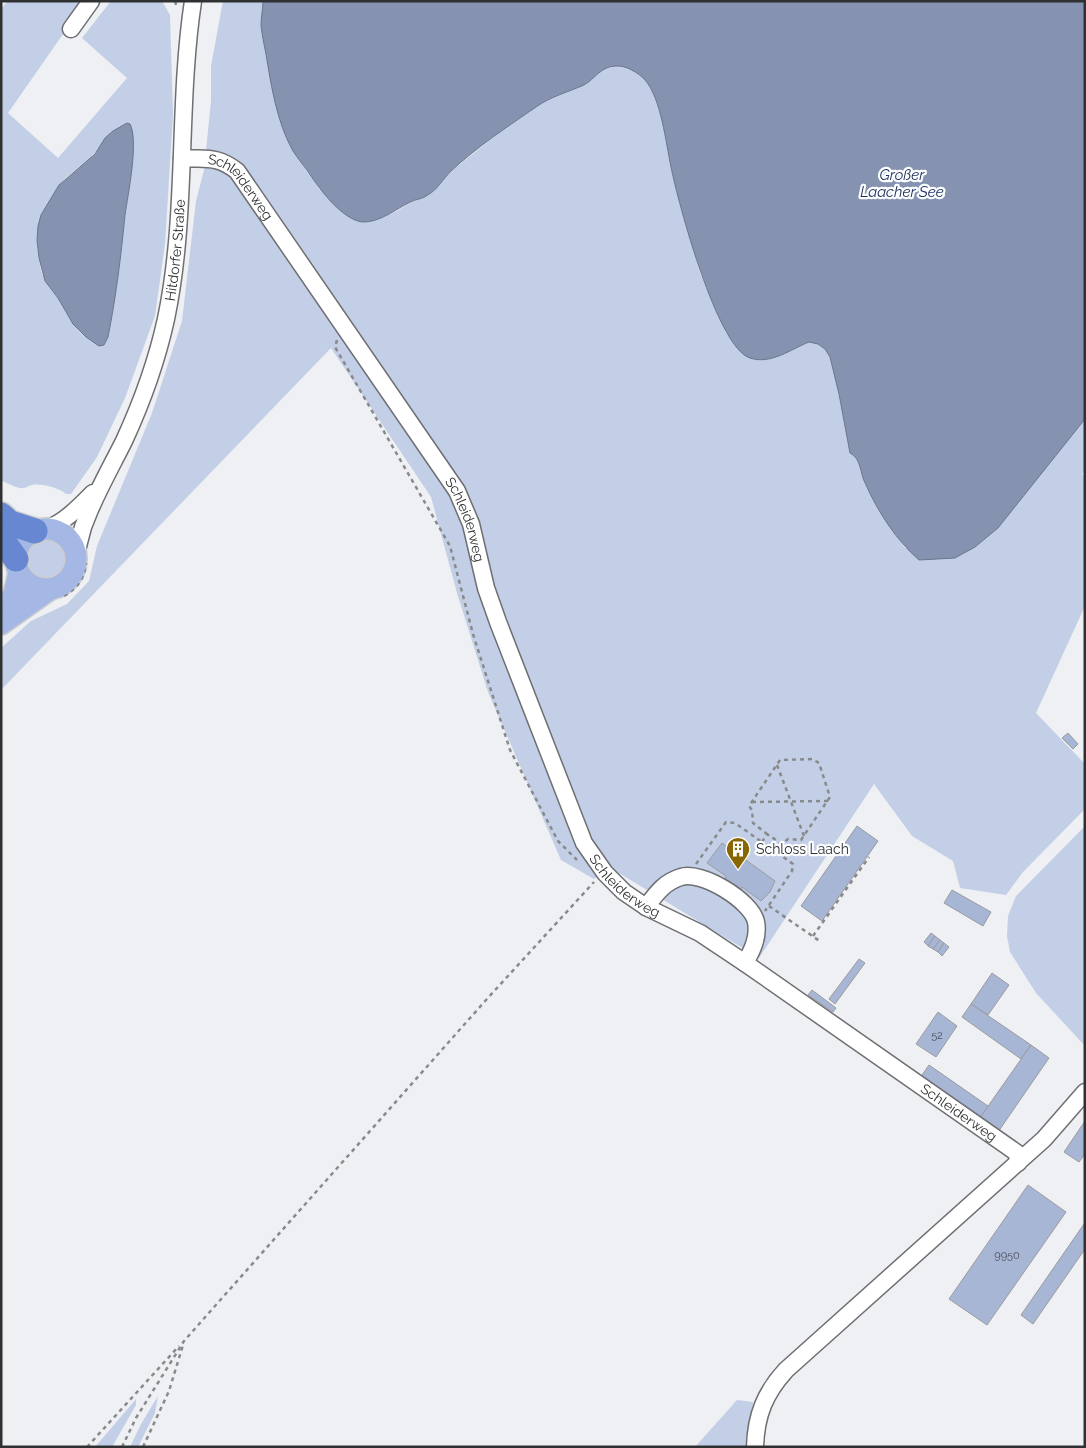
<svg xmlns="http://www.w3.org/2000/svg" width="1086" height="1448" viewBox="0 0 1086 1448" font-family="Raleway,sans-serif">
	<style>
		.green { fill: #c3cfe7; fill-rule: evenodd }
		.water { fill: #8593b1; stroke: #6b758b }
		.building { fill: #a8b6d6; stroke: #9a9b9f }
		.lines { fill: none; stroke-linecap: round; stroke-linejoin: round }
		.minor-casing { stroke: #6e6f72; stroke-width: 19 }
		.major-casing { stroke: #cdcdce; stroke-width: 24 }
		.highway-casing { stroke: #cdcdce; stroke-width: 28 }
		.path { stroke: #888a8c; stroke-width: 2.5; stroke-dasharray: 4 4; stroke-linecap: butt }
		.minor { stroke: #fff; stroke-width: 16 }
		.major { stroke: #a4b7e5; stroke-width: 21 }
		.highway { stroke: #6787d3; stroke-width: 25 }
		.labels { text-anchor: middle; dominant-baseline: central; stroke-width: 4.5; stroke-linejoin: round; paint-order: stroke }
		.number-label { font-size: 11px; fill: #4d525a }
		.street-label { font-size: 14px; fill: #2f3031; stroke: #fcfdff }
		.poi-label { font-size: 14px; fill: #2f3031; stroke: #fcfdff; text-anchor: start }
		.water-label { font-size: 15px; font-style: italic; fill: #21325c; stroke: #fcfdff }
	</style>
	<rect width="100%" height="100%" fill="#eef0f3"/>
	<g class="green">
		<path d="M8,1H86L8,113L58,158L127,78L82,38L111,1H162L170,15L173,114L165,244L155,316L125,398L97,457L71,494H66C59,488 42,483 32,485C27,486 25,489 20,488C14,487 7,483 1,480V9ZM105,138L132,162L114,302L108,337L104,345C83,342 71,322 62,305C57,295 49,289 44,279C40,269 37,253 38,242C38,233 54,191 60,184C75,167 93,161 105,138Z"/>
		<path d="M223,1H263L261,25L287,139L293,151L320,190L360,222L371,221L397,211L410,202L428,196L440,185L450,172L504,129L539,104L586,84L606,67L618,65L633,71L645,79L654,94L665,128L671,168L700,273L726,333L767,359L781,355L809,341L818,344L825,349L830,357L839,394L850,453C861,458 860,473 865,484C876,507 891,527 905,548L955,558L975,547L998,528L1085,419V471L1082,474L1085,476V606L1036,713L1085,764V809L1023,872L1006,895L960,888L953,861L912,836L874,784L759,958L609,867L594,879L561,860L488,692L457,593L431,497L331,348L1,690V648L31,621L67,604L89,581L97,546L152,413L182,321L196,201L204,170L211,101V66Z"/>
		<circle cx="46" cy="558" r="22"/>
		<path d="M1085,826V1046L1036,993L1010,952L1007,936L1008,916L1016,896Z"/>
		<path d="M158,1396L155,1413L138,1447H130L141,1424Z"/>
		<path d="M136,1399V1405L112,1447H95Z"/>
		<path d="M737,1400L753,1402L748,1447H695Z"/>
	</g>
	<g class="water">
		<path d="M263,1H1085V419L998,528L975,547L955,558L919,560C896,540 878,512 865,483C860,473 861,458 850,453L839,394L830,357L825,349L818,344L809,342C791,349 771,365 750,358C717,348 678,202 671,167C666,143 661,98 645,80C639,73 625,65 616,66C601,66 595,79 584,85C568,92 550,97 536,107C507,127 477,147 451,171C443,179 438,189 428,195C423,199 416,199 410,202C396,209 379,223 362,222C341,219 317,186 307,170C302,164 297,157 293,151C277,123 271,85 266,54C264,44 262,35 261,25C261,17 263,9 263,1Z"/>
		<path d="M127,123L130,124C139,141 128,194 125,215C121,256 116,297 108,337L104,345L99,346L86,337L73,324L58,298L45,281L39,258L37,240L38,226L41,215L59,185L95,154L105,138L113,131Z"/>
	</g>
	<g class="building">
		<path d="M1068,733L1078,744L1073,749L1062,738Z"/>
		<path d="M857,826L878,841L822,921L801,906Z"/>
		<path d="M722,843L775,881L770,892L761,901L742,887L740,890L725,879L726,876L707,863Z"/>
		<path d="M952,890L991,912L983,926L944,903Z"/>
		<path d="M931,933L935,936L928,946L924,942Z"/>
		<path d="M935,936L940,940L933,949L928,946Z"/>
		<path d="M940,940L944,943L938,952L933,949Z"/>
		<path d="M944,943L949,947L942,956L938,952Z"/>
		<path d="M859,959L865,963L835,1004L829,999Z"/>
		<path d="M992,973L1009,985L988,1015L971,1004Z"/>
		<path d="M812,990L836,1008L833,1012L808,995Z"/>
		<path d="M971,1004L1031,1045L1021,1059L962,1017Z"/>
		<path d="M938,1012L957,1026L936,1057L916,1044Z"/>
		<path d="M1031,1045L1049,1058L998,1132L979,1119Z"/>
		<path d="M929,1065L988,1106L979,1119L920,1078Z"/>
		<path d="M1085,1121V1154L1079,1162L1064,1152Z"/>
		<path d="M1028,1185L1066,1212L987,1325L949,1299Z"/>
		<path d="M1084,1224L1085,1249L1033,1324L1021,1315Z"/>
	</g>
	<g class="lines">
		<g class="minor-casing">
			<g id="minor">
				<path d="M71,29L91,1"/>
				<path id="s1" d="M182,158C206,160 216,155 237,171L457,491L471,524L486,588L498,622L584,843L605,873L624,892L646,907L700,933L745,963L1017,1153L1018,1163"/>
				<path d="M47,529C66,521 79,507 93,493"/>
				<path id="s2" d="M76,554L83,527L89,512C99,488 112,465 124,441C142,402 157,360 166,319C188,214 177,107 193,1"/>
				<path d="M646,907C656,894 664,882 681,877C701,870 752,901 756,922C759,937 752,951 745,963"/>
				<path d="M755,1447C756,1415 765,1393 786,1370L1044,1139L1085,1092"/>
			</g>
		</g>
		<g class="major-casing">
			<g id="major">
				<circle cx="46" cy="559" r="30"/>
				<path d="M1,618L14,594L19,573"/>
				<path d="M1,624L49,590"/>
			</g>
		</g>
		<g class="highway-casing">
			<g id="highway">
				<path d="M1,515L10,523L35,531"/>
				<path d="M1,538L16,559"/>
			</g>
		</g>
		<g class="path">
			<path d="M175,1L177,8"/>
			<path d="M337,340L335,347L450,546L473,634L510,750L558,841L577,860"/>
			<path d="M64,596C77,589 85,578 86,563"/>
			<path d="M777,765L804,836"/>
			<path d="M752,802L828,801"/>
			<path d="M762,842L767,834L782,844L788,839L801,840L830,797L819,763L812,759L780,760L749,806L752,810L753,823L767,834"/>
			<path d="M696,864L726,822L735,823L793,864L792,871L765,911"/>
			<path d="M769,906L821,942"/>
			<path d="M813,936L869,857"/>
			<path d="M87,1447L179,1346"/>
			<path d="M122,1447L136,1418L184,1341L486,1000L594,882"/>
			<path d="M143,1447L169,1391L183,1345"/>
		</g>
		<use href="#minor" class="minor"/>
		<use href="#major" class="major"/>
		<use href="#highway" class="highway"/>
	</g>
	<defs>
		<g id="building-pin" transform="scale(1.25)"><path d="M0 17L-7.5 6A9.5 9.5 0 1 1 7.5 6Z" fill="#886703" stroke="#fcfdff"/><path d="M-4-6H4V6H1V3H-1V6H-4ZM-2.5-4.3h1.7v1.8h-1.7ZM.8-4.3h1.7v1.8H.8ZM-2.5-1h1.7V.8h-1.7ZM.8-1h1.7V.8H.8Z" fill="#fff"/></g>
	</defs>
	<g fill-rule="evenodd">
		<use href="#building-pin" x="738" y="849"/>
	</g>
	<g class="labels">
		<g class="number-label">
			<text x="937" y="1035">52</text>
			<text x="1007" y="1255">9950</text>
		</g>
		<g class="street-label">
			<text stroke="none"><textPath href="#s1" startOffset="71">Schleiderweg</textPath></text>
			<text stroke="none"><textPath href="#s2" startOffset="322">Hitdorfer Straße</textPath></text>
			<text stroke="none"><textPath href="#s1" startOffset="476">Schleiderweg</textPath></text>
			<text stroke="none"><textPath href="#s1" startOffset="881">Schleiderweg</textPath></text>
			<text stroke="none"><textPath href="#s1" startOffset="1286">Schleiderweg</textPath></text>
		</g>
		<g class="poi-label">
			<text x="756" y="849">Schloss Laach</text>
		</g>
		<g class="water-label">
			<text x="902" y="175">Großer<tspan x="902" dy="17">Laacher See</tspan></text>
		</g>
	</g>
	<rect width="1086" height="1448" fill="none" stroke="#2f3031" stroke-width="5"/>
</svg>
